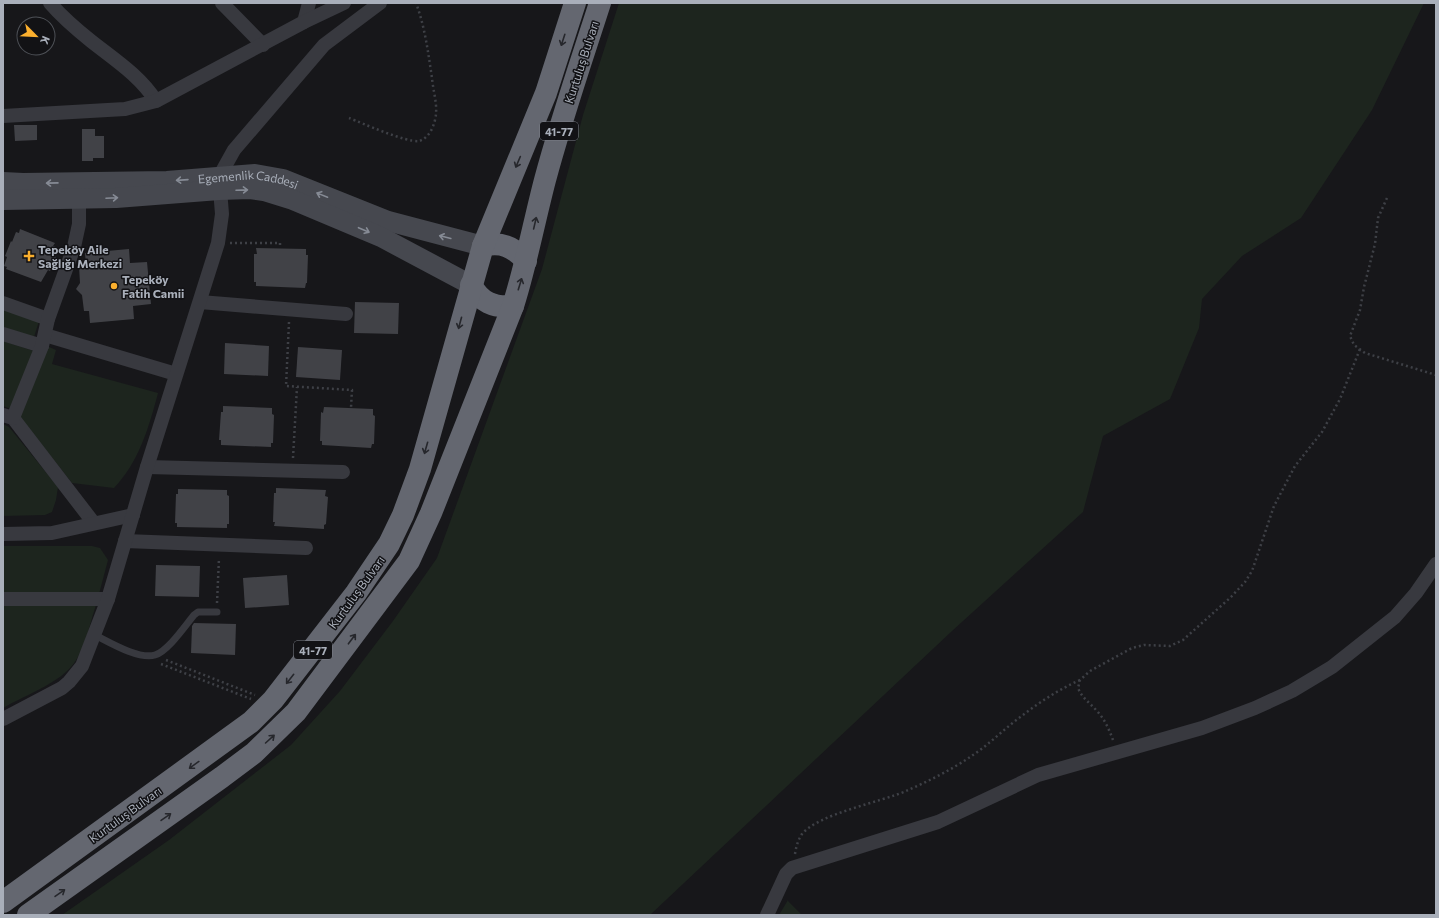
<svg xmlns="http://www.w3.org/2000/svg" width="1439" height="918" viewBox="0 0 1439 918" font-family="Commissioner,sans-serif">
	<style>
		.green { fill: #1d251e }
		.building { fill: #414247 }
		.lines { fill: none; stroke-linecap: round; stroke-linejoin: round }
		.path { stroke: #3e4046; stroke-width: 2.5; stroke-dasharray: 2 3; stroke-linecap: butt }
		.lane { stroke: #38393f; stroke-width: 7 }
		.street { stroke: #38393f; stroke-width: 14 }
		.secondary { stroke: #46484f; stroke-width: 20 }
		.highway { stroke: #646770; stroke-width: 22 }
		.oneway { stroke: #26272c }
		.oneway2 { stroke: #868b95 }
		.poi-dot { fill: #faaf2e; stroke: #121215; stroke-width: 1.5 }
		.labels { text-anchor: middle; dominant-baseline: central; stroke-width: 3; stroke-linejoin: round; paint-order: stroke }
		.shield { fill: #121215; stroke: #7c8088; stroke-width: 1 }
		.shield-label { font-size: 11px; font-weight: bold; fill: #a9afba }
		.street-label { font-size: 12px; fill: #a9afba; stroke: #121215 }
		.poi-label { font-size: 12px; font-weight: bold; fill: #a9afba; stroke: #121215; text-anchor: start }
	</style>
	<rect width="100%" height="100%" fill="#17171a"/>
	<g class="green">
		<path d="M619,3H1424L1372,110L1301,218L1242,256L1202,299L1199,328L1170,399L1103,436L1083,512L952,631L650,915H62L169,840L291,745L340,691L393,621L437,558L542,269L583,115Z"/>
		<path d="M3,310L39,321L34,337L3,327Z"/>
		<path d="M3,341L34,351L11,409L3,406Z"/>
		<path d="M47,346L56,350L52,364L158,393C149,427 139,462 114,488L72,483L20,417Z"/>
		<path d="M3,424L9,427L58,487L56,500L52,512L45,515L3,516Z"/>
		<path d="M3,546H92L100,548L108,560L99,594H3Z"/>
		<path d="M3,605H96C89,626 84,656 67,671C51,686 22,697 3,708Z"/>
		<path d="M788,900V901L802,915H779Z"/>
	</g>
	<g class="building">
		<path d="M14,125H37V140L15,141Z"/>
		<path d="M82,129H95V136H104V158H93V161H82Z"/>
		<path d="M20,229L55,243L53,246L56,247L53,256L56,257L50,271L48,270L41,282L6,269L7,267L4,266L7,257L5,256L11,241L12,242L16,232L19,233Z"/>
		<path d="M256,248L306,249V255H308L307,283H306L305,288L256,286V282H254V254H257Z"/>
		<path d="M129,249L130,263L147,262L151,304L133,306L134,319L90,323L89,311H84L82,295L76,289L80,283L79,266H86L85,253Z"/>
		<path d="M355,302L399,303L398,334L354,333Z"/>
		<path d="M225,343L269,346L268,376L224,374Z"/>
		<path d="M298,347L342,350L340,380L296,377Z"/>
		<path d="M223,406L272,408V414L274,415L273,443H271V447L221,445V440H219L221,412H223Z"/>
		<path d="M324,407L373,409V415L375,416L374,444H372L371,448L322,445V441H320L321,412L323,413Z"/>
		<path d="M276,488L326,490L325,496L328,497L326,524L324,525V529L274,526L275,522H273L274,493H276Z"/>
		<path d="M178,489L227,490V495L229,496V524H227V528L177,527V523H175L176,494H178Z"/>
		<path d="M156,565L200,566L199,597L155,596Z"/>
		<path d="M287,575L289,605L245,608L243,578Z"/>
		<path d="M194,623L236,624L235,655L191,653L192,626Z"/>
	</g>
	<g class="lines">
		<g class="path">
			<path d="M349,118C362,123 407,143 419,141C430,138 435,124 436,114C437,102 433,90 432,78C428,52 425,27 416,3"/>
			<path d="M1387,198L1378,218L1375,244L1364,287L1360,310L1350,336L1354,345L1365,353L1436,375"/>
			<path d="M230,243H280V248"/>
			<path d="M289,322L286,386L352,390L351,408"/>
			<path d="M293,458L297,387"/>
			<path d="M217,603L219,558"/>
			<path d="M166,660L255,695"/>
			<path d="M161,664L251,699"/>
			<path d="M1113,740C1109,729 1104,718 1096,710C1089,702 1082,698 1078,688L1080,680L1090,671L1132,648L1144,645L1170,646L1183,640L1231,597L1245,582L1252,571L1274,506L1295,466L1322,432L1340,399L1360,349"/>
			<path d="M795,854C796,847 798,840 802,834C818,814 881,802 906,791C929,781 953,769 973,755C991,743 1006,727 1023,715C1041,701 1060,689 1080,680"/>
		</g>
		<path class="lane" d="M95,635C109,642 139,660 155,655C168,651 185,626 194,615L198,612H217"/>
		<g class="street">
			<path d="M50,3C62,17 76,29 91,41C115,60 139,75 156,101"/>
			<path d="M222,3L263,45"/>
			<path d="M304,22L309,3"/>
			<path d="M3,116L125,109L156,101L304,22L344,3"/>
			<path d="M200,302L346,314"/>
			<path d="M3,303L48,319"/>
			<path d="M3,334L42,346"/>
			<path d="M45,335L176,374"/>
			<path d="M3,415L13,418L93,522"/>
			<path d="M13,418L42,346L48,319L74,247L79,224V200"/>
			<path d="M147,467L343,472"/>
			<path d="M3,534L52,533L133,515"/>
			<path d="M125,541L306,548"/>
			<path d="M3,599H108"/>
			<path d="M3,719L62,688L69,682L82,666L108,599L147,467L218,243L222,214L219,177L234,150L324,45L380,3"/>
			<path d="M767,915L786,874L792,868L938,822L1038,775L1202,728L1255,708L1292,691L1332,667L1395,617L1416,593L1436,564"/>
		</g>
		<g class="secondary">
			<path id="s1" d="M3,182L23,183L167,181L255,174L283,179L388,221L483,246"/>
			<path d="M3,200L116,198L219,190L250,189L264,191L293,200L381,237L471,285"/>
		</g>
		<g class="highway">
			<path d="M483,246C501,241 514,247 526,261"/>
			<path d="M471,285C481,302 493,308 513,306"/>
			<path d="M3,902L251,722L273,700L356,593L389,544L403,515L420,469L483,246L546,93L575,3"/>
			<path d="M28,915L222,777L254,753L296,712L409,561L431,513L513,306C526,265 534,222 545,180C561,120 581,62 600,3"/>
		</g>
	</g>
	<defs><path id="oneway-shaft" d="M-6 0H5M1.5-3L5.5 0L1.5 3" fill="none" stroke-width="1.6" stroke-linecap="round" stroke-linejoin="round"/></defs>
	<g class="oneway">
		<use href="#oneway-shaft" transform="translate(563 40) rotate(108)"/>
		<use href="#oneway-shaft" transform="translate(518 162) rotate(113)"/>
		<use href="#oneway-shaft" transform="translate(535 223) rotate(-77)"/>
		<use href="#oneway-shaft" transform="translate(520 284) rotate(-73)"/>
		<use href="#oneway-shaft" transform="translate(460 323) rotate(105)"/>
		<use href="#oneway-shaft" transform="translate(426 448) rotate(106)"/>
		<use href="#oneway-shaft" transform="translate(352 639) rotate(-53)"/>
		<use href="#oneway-shaft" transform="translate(290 679) rotate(128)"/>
		<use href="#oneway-shaft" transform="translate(270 739) rotate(-42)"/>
		<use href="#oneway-shaft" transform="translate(194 765) rotate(144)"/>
		<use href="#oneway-shaft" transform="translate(166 817) rotate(-35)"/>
		<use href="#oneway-shaft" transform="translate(60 893) rotate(-35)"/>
	</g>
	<g class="oneway2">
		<use href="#oneway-shaft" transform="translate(182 180) rotate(176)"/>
		<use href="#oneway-shaft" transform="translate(52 183) rotate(179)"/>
		<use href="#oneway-shaft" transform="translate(242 190) rotate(-2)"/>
		<use href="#oneway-shaft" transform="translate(322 195) rotate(-158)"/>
		<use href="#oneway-shaft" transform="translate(112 198) rotate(-3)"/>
		<use href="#oneway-shaft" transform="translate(364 230) rotate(23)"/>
		<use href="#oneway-shaft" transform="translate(445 237) rotate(-166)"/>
	</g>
	<g class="poi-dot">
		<path d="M27 250h4v4h4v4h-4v4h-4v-4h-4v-4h4z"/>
		<circle cx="114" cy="286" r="4"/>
	</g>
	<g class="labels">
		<g class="shield">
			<rect x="540" y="122" width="38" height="18" rx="3"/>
			<rect x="294" y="641" width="38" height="18" rx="3"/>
		</g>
		<g class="shield-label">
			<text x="559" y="131">41-77</text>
			<text x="313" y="650">41-77</text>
		</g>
		<g class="street-label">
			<text transform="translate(581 62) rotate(-72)">Kurtuluş Bulvarı</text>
			<text stroke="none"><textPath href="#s1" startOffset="246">Egemenlik Caddesi</textPath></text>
			<text transform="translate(356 592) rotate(-54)">Kurtuluş Bulvarı</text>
			<text transform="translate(125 814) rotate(-36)">Kurtuluş Bulvarı</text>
		</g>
		<g class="poi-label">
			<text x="38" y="249">Tepeköy Aile<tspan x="38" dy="14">Sağlığı Merkezi</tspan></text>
			<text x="122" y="279">Tepeköy<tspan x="122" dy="14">Fatih Camii</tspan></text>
		</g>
	</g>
	<rect width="1439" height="918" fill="none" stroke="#a9afba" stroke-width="8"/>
	<g transform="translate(36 36) rotate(114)"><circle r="19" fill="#121215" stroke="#4e5157"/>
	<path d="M0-3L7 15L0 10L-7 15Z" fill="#faaf2e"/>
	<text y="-6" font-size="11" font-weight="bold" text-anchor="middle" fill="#a9afba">K</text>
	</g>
</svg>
